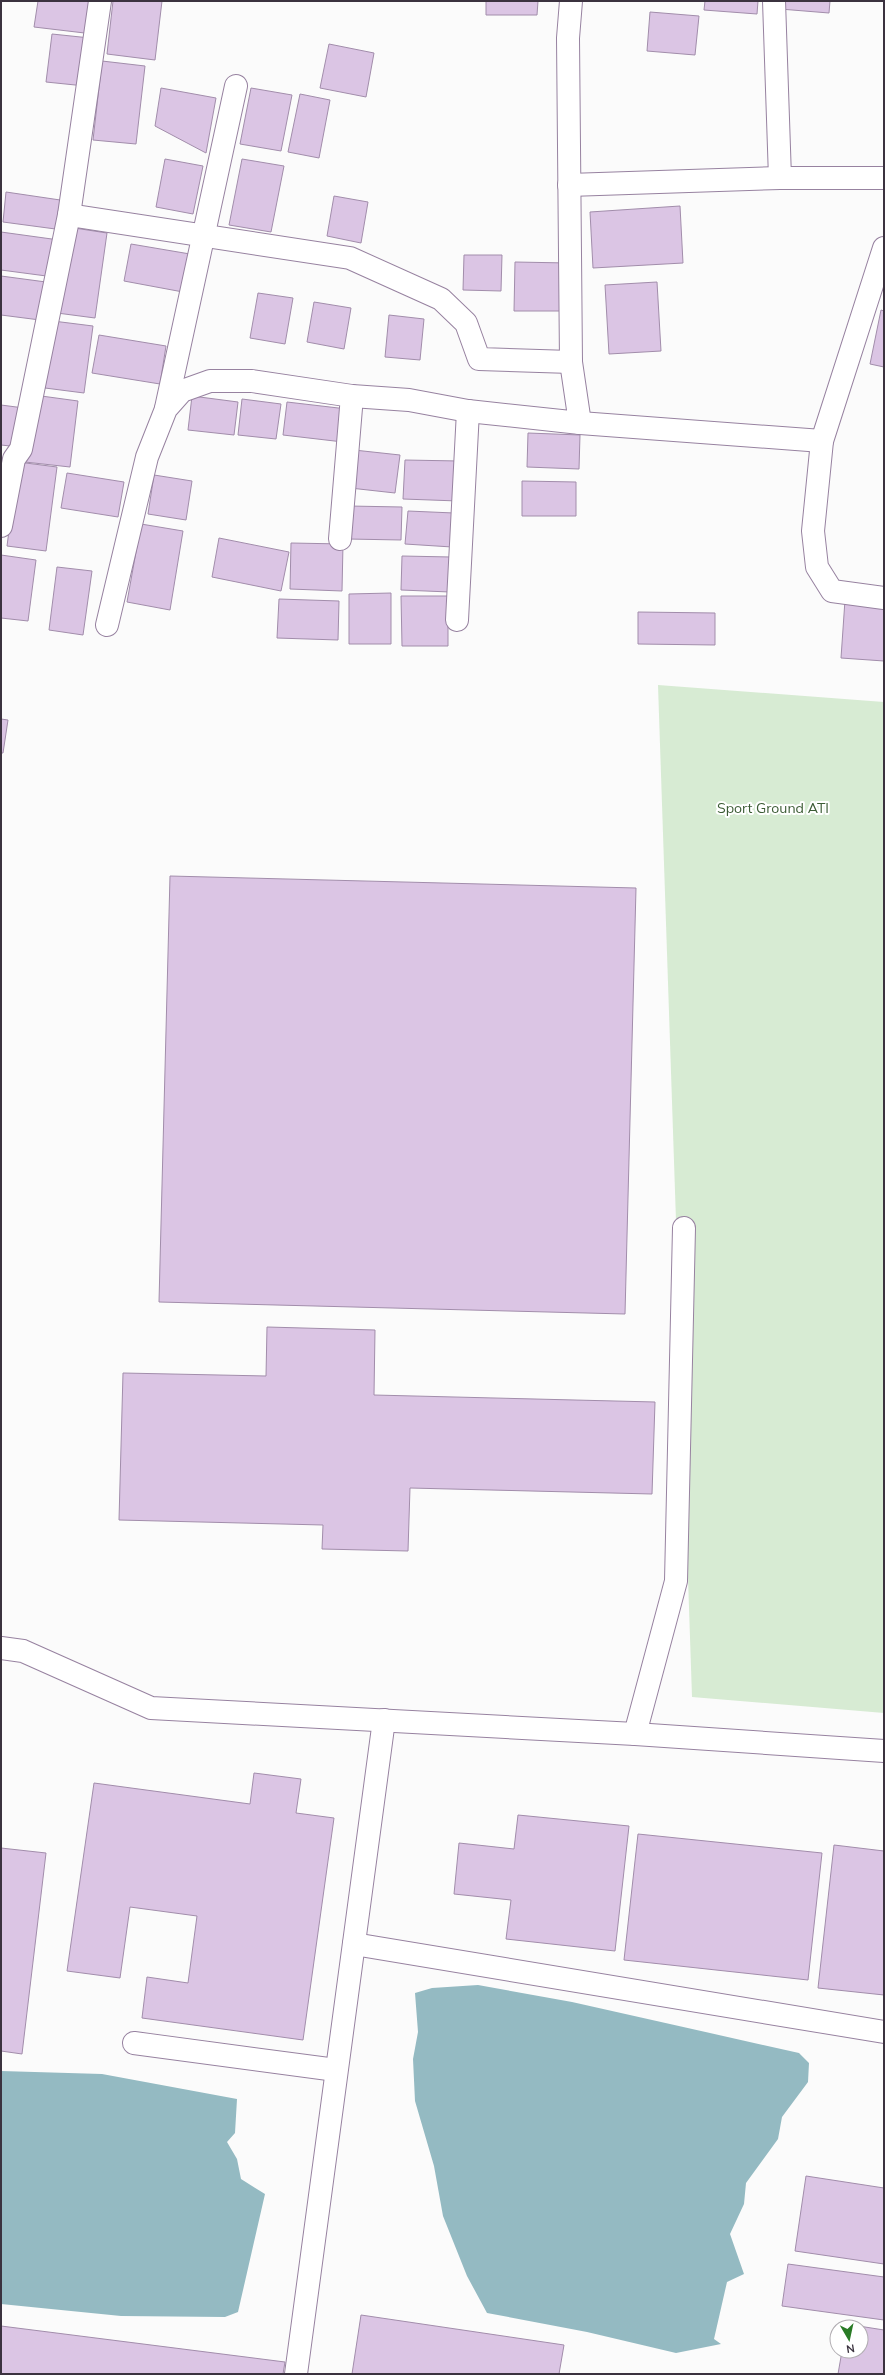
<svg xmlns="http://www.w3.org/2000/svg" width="885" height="2375" viewBox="0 0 885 2375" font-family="Mulish,sans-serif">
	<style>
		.green { fill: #d7ebd3 }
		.water { fill: #94bac2 }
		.building { fill: #dbc5e4; stroke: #a28dab }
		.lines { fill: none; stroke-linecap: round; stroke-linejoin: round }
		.street-casing { stroke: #9782a0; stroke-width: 24 }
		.street { stroke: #fff; stroke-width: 22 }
		.labels { text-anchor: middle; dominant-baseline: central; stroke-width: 4; stroke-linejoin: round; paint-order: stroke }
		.park-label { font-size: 14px; fill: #3b5b34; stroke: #fff }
	</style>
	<rect width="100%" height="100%" fill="#fbfbfb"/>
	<path class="green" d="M658,685L884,702V1713L692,1697Z"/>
	<g class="water">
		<path d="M478,1985L572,2002L799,2053L809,2063L808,2082L782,2117L778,2139L746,2183L744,2204L730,2234L744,2274L727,2282L714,2339L721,2344L676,2353L587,2332L487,2313L467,2276L443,2216L434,2166L415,2101L413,2059L418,2032L415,1993L432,1988Z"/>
		<path d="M1,2071L102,2074L237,2099L235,2133L227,2142L237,2159L241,2179L265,2194L238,2312L225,2317L121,2316L1,2304Z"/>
	</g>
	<g class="building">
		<path d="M38,1H97L93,34L34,27Z"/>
		<path d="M113,1H162L155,60L107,54Z"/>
		<path d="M486,1H538L537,15H486Z"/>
		<path d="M705,1H758L757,14L704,10Z"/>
		<path d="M781,1H830L829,13L780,9Z"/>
		<path d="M650,12L699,16L695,55L647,51Z"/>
		<path d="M52,34L90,38L85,86L46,82Z"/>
		<path d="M329,44L374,53L366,97L320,88Z"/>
		<path d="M102,61L145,66L136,144L93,140Z"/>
		<path d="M161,88L216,98L206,153L155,126Z"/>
		<path d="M251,88L292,95L281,151L240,144Z"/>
		<path d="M300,94L330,100L319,158L288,152Z"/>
		<path d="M165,159L203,166L193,214L156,207Z"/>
		<path d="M242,159L284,166L271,232L229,225Z"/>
		<path d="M6,192L67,201L63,230L3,222Z"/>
		<path d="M334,196L368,202L361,243L327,236Z"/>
		<path d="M680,206L683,263L593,268L590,212Z"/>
		<path d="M68,227L107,233L95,318L57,313Z"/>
		<path d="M1,232L59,240L54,277L1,270Z"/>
		<path d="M131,244L190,254L183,292L124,281Z"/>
		<path d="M464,255H502L501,291L463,290Z"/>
		<path d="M515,262L568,263L567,311H514Z"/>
		<path d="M1,276L46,282L40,320L1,315Z"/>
		<path d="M657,282L661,351L609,354L605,285Z"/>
		<path d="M258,293L293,298L285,344L250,338Z"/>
		<path d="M314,302L351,308L344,349L307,342Z"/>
		<path d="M881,310L884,311V367L870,364Z"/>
		<path d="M389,315L424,319L420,360L385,357Z"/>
		<path d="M53,321L93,326L84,393L45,388Z"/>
		<path d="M99,335L166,346L160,384L92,373Z"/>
		<path d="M34,395L78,401L70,467L25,462Z"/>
		<path d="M192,396L238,402L234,435L188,430Z"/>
		<path d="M242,399L281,404L276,439L238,435Z"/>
		<path d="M287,402L347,409L343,442L283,435Z"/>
		<path d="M1,405L24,408L19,447L1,445Z"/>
		<path d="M528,433L580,435L579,469L527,467Z"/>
		<path d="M354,450L400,455L395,493L350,488Z"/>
		<path d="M405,460L459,461L458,501L403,499Z"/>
		<path d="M18,462L57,467L46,551L7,546Z"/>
		<path d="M67,473L124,482L118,517L61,508Z"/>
		<path d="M154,475L192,481L186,520L148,514Z"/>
		<path d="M522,481L576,482V516H522Z"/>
		<path d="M349,506L402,507L401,540L348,539Z"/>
		<path d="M408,511L454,513L452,547L405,544Z"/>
		<path d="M141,524L183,531L170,610L127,602Z"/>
		<path d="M219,538L289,552L281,591L212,577Z"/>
		<path d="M291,543L343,544L342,591L290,589Z"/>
		<path d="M1,555L36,560L28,621L1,618Z"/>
		<path d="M402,556L451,557L450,592L401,590Z"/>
		<path d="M57,567L92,571L83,635L49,630Z"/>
		<path d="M391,593V644H349V594Z"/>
		<path d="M401,596H448V646H402Z"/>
		<path d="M279,599L339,601L338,640L277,638Z"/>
		<path d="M845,600L884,603V661L841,658Z"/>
		<path d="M638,612L715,613V645L638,644Z"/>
		<path d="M1,719L8,720L3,753H1Z"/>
		<path d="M170,876L636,888L625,1314L159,1302Z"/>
		<path d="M267,1327L375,1330L374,1395L655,1402L652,1494L410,1488L408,1551L322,1549L323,1525L119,1520L123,1373L266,1376Z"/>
		<path d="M254,1773L301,1779L296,1813L334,1818L303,2040L142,2018L147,1977L188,1983L197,1916L130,1907L120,1978L67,1971L94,1783L250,1804Z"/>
		<path d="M518,1815L629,1826L615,1951L506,1939L511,1900L454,1894L459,1843L514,1849Z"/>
		<path d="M638,1834L822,1853L808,1980L624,1960Z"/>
		<path d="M834,1845L884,1851V1995L818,1988Z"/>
		<path d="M1,1848L46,1853L22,2054L1,2051Z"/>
		<path d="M806,2176L884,2188V2264L795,2251Z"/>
		<path d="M788,2264L884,2277V2320L782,2306Z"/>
		<path d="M361,2315L564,2345L559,2374H352Z"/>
		<path d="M846,2324L884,2330V2374H838L842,2351H861V2327H845Z"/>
		<path d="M1,2326L285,2362L283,2374H1Z"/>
	</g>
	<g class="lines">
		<g class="street-casing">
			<g id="street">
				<path d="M774,1L780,178"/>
				<path d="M569,185L780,178H884"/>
				<path d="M69,215L350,258L441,299L466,323L479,359L571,362"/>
				<path d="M884,248L822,441L813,531L817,567L832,591L884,598"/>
				<path d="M166,408L236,86"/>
				<path d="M580,423L822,441"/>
				<path d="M1,526L14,459L21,449L69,215L100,1"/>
				<path d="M340,539L352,396"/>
				<path d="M457,620L468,411"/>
				<path d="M107,625L147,457L166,409L182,391L210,381H252L352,396L409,400L468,411L580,423L571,362L568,38L571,1"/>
				<path d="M1,1648L23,1651L151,1708L635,1734L884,1751"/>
				<path d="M635,1734L676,1581L684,1228"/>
				<path d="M354,1944L884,2032"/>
				<path d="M134,2043L336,2070"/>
				<path d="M296,2374L384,1720"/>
			</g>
		</g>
		<use href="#street" class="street"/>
	</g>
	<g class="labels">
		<g class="park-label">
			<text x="773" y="808">Sport Ground ATI</text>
		</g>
	</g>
	<rect width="885" height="2375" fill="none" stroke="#3b323f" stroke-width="4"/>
	<g transform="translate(849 2339) rotate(171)"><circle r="19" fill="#ffffff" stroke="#b1adb2"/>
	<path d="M0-3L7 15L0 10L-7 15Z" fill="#297b26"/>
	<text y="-6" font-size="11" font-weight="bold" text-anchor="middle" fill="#3b323f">N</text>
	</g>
</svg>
